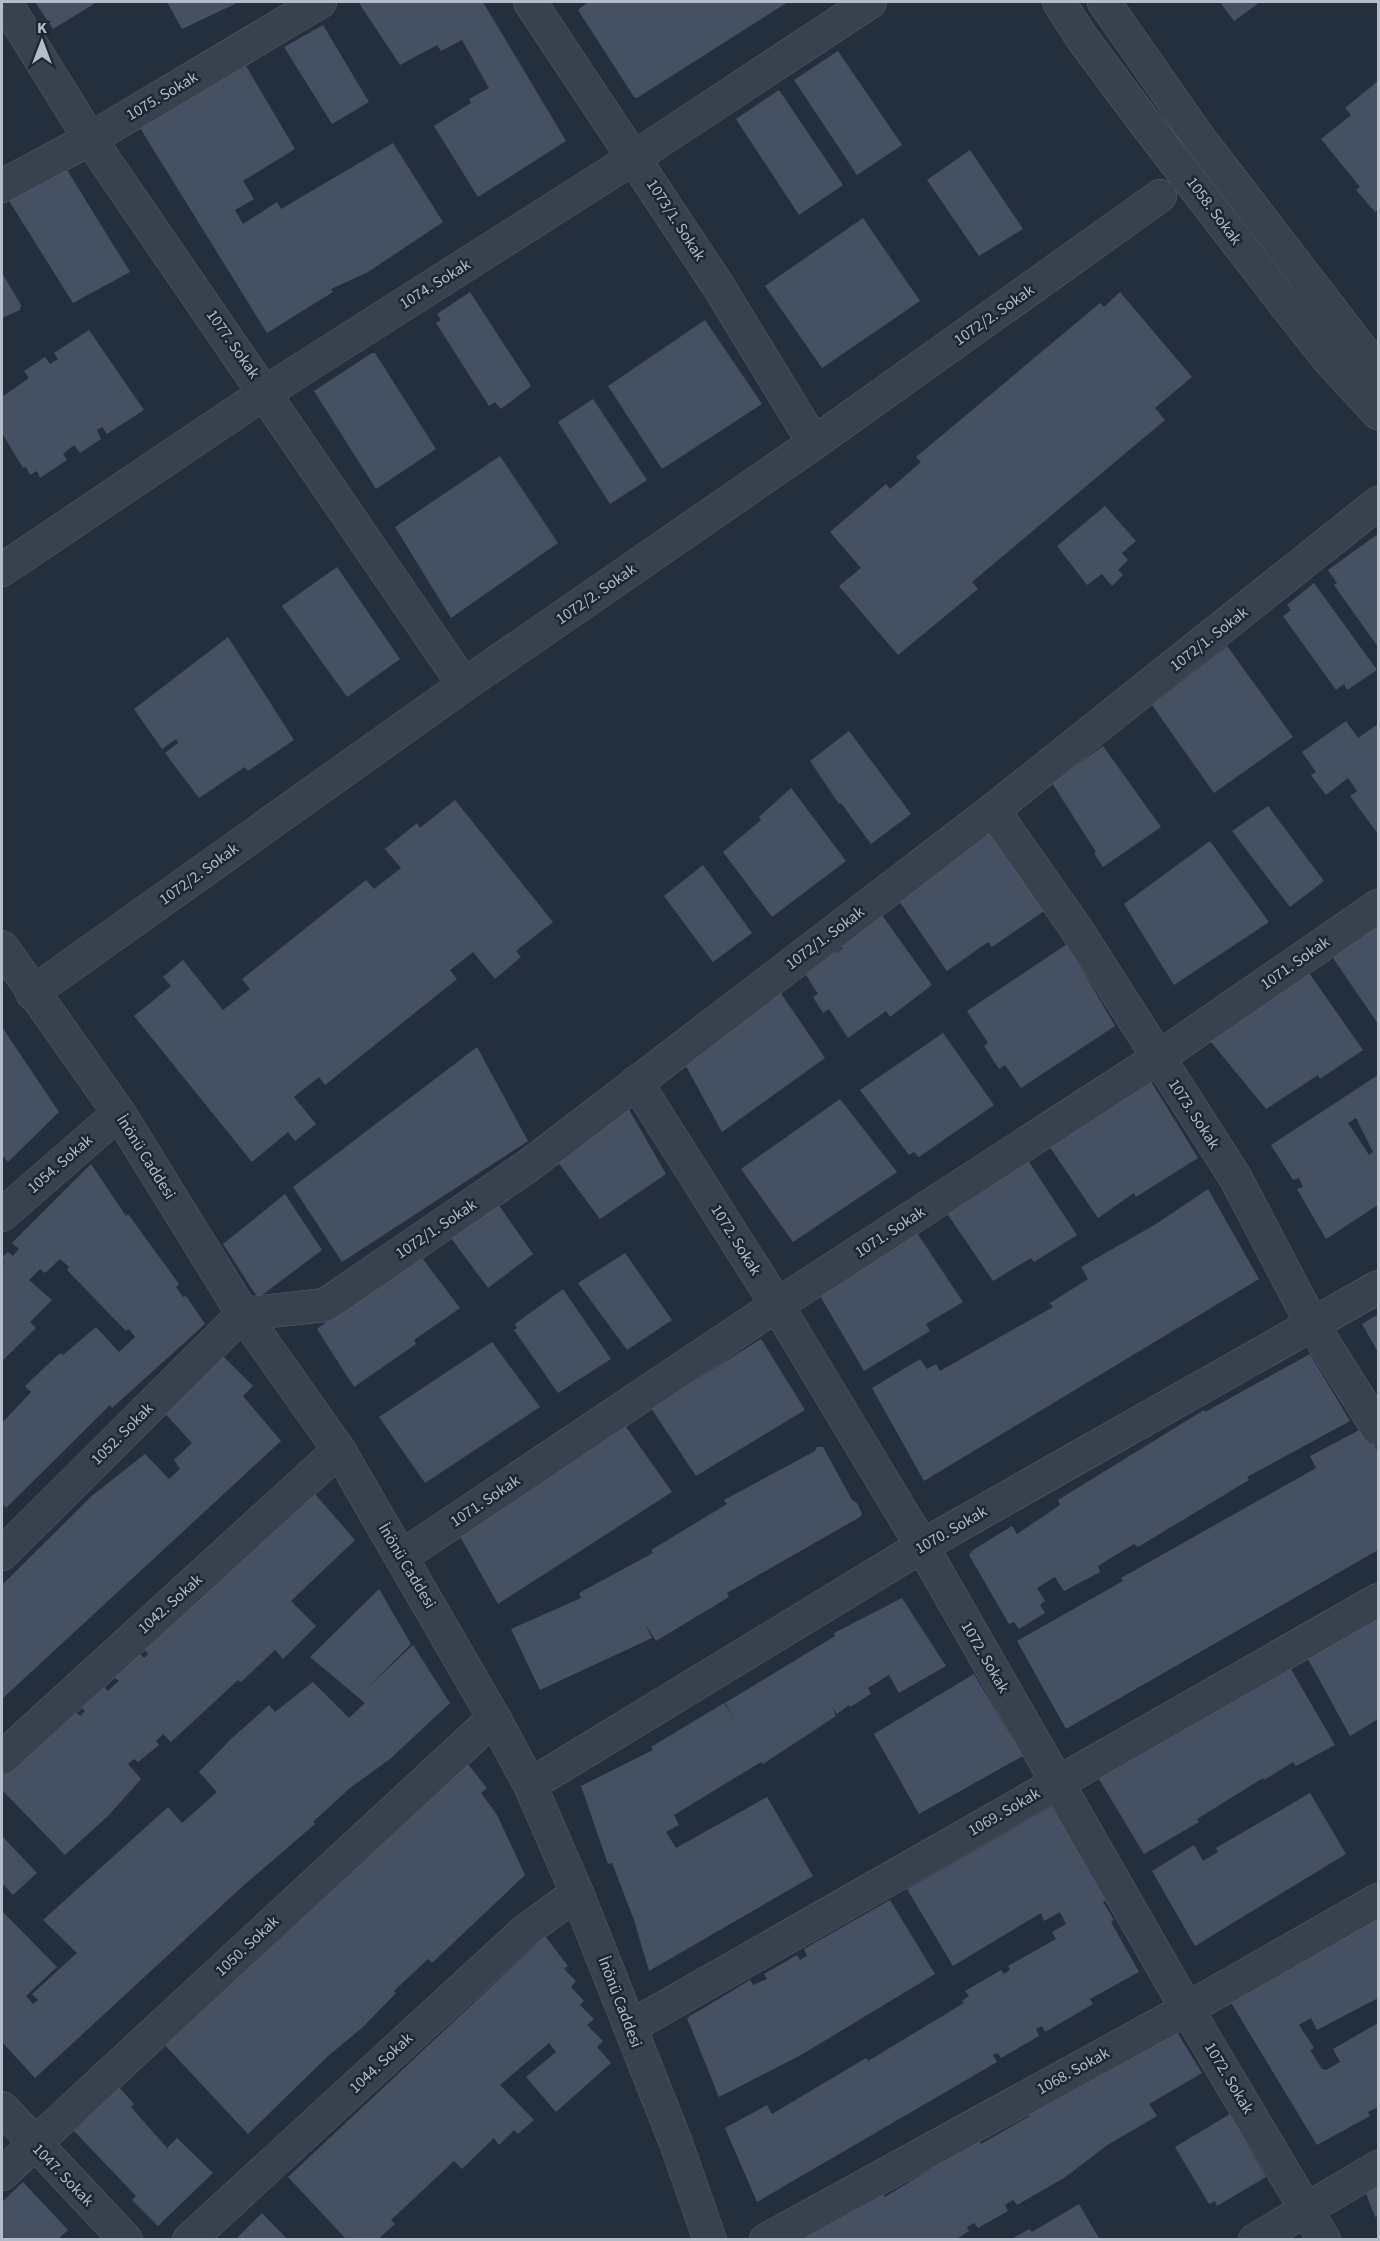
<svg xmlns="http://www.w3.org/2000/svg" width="1380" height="2241" viewBox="0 0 1380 2241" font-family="'Source Sans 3',sans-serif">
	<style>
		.building { fill: #455162; fill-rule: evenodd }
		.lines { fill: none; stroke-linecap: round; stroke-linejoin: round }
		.minor-casing { stroke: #565f6c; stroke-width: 34 }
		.tertiary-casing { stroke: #565f6c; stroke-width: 34 }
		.minor { stroke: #38414e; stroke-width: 33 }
		.tertiary { stroke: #38414e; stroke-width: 33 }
		.labels { text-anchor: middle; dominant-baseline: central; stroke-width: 5; stroke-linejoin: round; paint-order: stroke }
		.street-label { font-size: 16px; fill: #b4bcc9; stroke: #1d2633 }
	</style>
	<rect width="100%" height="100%" fill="#242f3e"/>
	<g class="building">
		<path d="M35,2H97L53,29Z"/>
		<path d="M167,2H239L182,29Z"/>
		<path d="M362,2H483L566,141L478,197L434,126L471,103L469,99L489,88L462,40L441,51L437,45L400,65L359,3Z"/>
		<path d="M588,2H788L637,98L634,97L578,10Z"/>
		<path d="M1220,2H1260L1234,21Z"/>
		<path d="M323,25L369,102L332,124L284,47Z"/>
		<path d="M838,51L902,145L857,175L794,80Z"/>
		<path d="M246,66L295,149L243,181L254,199L235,210L243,224L277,202L281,209L393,143L443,222L368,272L331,289L333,292L267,333L140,128Z"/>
		<path d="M1378,81V209L1375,212L1356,190L1360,187L1321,139L1351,115L1345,108Z"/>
		<path d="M779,90L843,185L799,215L736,119Z"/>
		<path d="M970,150L1023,229L979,256L927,180Z"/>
		<path d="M64,165L130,272L73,303L6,196Z"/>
		<path d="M863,218L920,301L822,368L765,286Z"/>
		<path d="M2,273L21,305L20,310L2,318Z"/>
		<path d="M470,292L531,386L501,409L495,402L489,406L436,323L441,320L437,314Z"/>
		<path d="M1120,292L1192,377L1155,408L1165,420L972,582L978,589L898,655L839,586L861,568L830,532L886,484L890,489L921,462L916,457L1100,303L1104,307Z"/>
		<path d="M705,320L762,404L662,469L608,386Z"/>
		<path d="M89,330L144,410L107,434L102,427L97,430L101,439L80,453L74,445L63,454L67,460L40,478L37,471L30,475L26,467L23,468L2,433V397L29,378L24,371L45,357L50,364L58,359L54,353Z"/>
		<path d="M372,353H375L436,449L376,489L314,391Z"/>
		<path d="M593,399L647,480L610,504L558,422Z"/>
		<path d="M500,456L558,543L451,618L395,527Z"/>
		<path d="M1105,506L1136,541L1122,553L1128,560L1118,570L1123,575L1112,586L1102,574L1087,585L1057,546Z"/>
		<path d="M1378,534V647L1334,585L1337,583L1328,570Z"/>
		<path d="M337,567L400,659L347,697L282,606Z"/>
		<path d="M1314,583L1377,670L1347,690L1344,684L1336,690L1283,616L1291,610L1287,605Z"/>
		<path d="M228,637L294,740L248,771L245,767L199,798L165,753L178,743L176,739L162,749L134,709Z"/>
		<path d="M1227,646L1293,737L1214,793L1152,705Z"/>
		<path d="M1346,721L1358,738L1378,724V834L1350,796L1357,791L1348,778L1326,795L1311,775L1316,772L1302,752Z"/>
		<path d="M849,731L911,814L871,844L841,803L839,804L810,761Z"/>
		<path d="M1103,746L1161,827L1103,867L1094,853L1096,852L1052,783Z"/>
		<path d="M791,788L846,861L772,917L723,852L761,820L759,817Z"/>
		<path d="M455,800L553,922L516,951L521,957L495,979L473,952L450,970L457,979L325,1085L319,1077L294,1097L316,1124L295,1141L288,1132L252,1162L134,1016L171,986L163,977L183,960L223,1010L250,989L242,979L366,880L374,889L401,868L385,849L417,823L420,828Z"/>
		<path d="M1268,806L1324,881L1290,907L1232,831Z"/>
		<path d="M995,825L1047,909L992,947L988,942L947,971L897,898Z"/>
		<path d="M1210,841L1269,922L1174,985L1124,904Z"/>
		<path d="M703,865L752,933L713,962L664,896Z"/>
		<path d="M879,911L932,985L890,1017L886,1011L848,1038L829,1009L823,1013L813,997L818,994L803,970L832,948L836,953L843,948L839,942Z"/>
		<path d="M1378,922V1024L1331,955Z"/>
		<path d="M1067,944L1115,1026L1021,1088L1005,1065L999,1069L984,1046L988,1043L967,1011Z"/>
		<path d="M1307,970L1363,1050L1320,1079L1318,1075L1266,1109L1207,1037Z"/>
		<path d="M778,989L825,1058L722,1132L681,1057Z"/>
		<path d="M2,1027L59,1112L8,1162L2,1155Z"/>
		<path d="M943,1033L994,1105L919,1157L914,1152L909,1155L860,1090Z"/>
		<path d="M477,1047L528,1141L342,1262L293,1187Z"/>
		<path d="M1147,1075L1198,1158L1136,1197L1134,1193L1098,1218L1047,1143Z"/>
		<path d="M1378,1075V1205L1326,1239L1297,1189L1303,1187L1299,1178L1293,1180L1271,1145ZM1356,1118L1373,1152L1369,1155L1348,1123Z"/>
		<path d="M840,1099L897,1172L793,1242L741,1169Z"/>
		<path d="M624,1101L666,1174L600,1219L552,1154Z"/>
		<path d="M1025,1156L1077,1235L1034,1262L1031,1258L993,1281L944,1209Z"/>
		<path d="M91,1164L126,1216L128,1214L179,1284L176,1287L183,1297L186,1296L205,1324L112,1408L110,1405L6,1508L2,1503V1423L31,1392L25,1386L60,1353L63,1355L96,1327L119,1352L135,1337L129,1329L126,1331L67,1270L69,1267L60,1259L45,1273L40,1269L29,1280L52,1300L30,1322L36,1328L2,1361V1266L4,1263L2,1257L8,1252L13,1256L19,1249L12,1243Z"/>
		<path d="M1208,1189L1259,1279L924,1481L872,1388L920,1359L927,1369L936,1364L940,1371L1053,1307L1050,1303L1088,1279L1081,1267L1156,1224Z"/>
		<path d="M285,1194L322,1250L258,1298L223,1244Z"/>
		<path d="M495,1200L533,1254L488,1288L448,1234Z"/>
		<path d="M915,1230L963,1302L926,1324L930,1331L864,1371L819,1294Z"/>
		<path d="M625,1253L672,1320L627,1350L578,1283Z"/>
		<path d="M419,1254L460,1308L414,1340L416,1344L354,1387L317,1329Z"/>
		<path d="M563,1289L611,1359L558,1393L514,1330L517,1328L515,1324Z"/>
		<path d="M1377,1315L1378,1316V1352L1362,1324Z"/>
		<path d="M761,1339L805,1410L696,1476L651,1408Z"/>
		<path d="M492,1342L540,1407L425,1483L379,1417Z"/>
		<path d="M1310,1354L1350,1421L1247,1477L1249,1480L1138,1547L1134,1544L1098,1566L1100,1572L1064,1591L1055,1577L1037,1588L1045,1601L1040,1605L1045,1613L1019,1629L1014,1622L1009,1624L969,1555L973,1550L1012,1526L1017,1534L1060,1505L1058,1500L1204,1410L1205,1412Z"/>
		<path d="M222,1355L253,1386L243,1396L281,1441L2,1699V1585L93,1495L145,1454L169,1479L180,1469L174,1460L192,1443L162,1410Z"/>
		<path d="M624,1424L672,1492L498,1604L457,1531Z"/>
		<path d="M1365,1427L1378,1452V1550L1066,1729L1017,1641L1123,1581L1121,1578L1316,1468L1310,1456Z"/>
		<path d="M817,1447H823L852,1500L857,1503L862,1514L860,1517L727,1593L729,1597L656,1641L645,1624L652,1638L540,1690L511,1629L581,1598L579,1593L653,1553L651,1550L727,1504L724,1500L815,1451Z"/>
		<path d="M314,1493L355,1540L291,1601L316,1626L283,1659L275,1650L241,1682L238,1680L171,1742L163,1734L156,1741L159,1745L138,1762L134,1759L128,1764L141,1779L109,1815L65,1855L2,1790V1775L74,1710L80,1716L85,1711L81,1707L104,1687L108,1691L114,1685L119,1681L114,1677L139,1653L144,1658L148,1654L144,1649Z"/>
		<path d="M379,1589L411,1644L366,1689L413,1645L450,1703L390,1759L350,1788L313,1822L315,1824L244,1885L35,2078L2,2042V1911L57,1967L26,1996L33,2004L38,2000L32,1994L77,1953L43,1920L168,1807L182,1823L217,1792L199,1772L231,1739L269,1705L275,1712L313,1682L349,1718L365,1703L310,1657Z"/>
		<path d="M902,1598L946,1666L899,1693L889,1675L868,1688L871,1694L850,1707L849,1705L837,1714L832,1707L836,1716L763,1764L761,1762L674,1815L679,1825L666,1832L676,1848L767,1797L813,1876L649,1971L634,1920L612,1863L608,1864L581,1786L653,1750L651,1747L724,1703L735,1720L725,1703L835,1636L834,1633Z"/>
		<path d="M1378,1617V1719L1350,1736L1307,1657Z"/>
		<path d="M1288,1664L1335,1745L1296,1766L1293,1762L1264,1780L1263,1778L1197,1819L1199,1822L1144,1854L1096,1774Z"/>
		<path d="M974,1674L1023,1756L919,1814L874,1734Z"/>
		<path d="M467,1763L487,1788L481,1793L497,1815L525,1875L432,1963L428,1959L394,1991L396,1993L363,2027L328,2056L248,2134L163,2043L315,1902L352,1873L349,1869Z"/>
		<path d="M1310,1793L1346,1854L1195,1946L1152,1871L1194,1845L1203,1861L1218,1852L1216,1848Z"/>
		<path d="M1052,1806L1107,1899L1103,1902L1114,1920L1111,1922L1139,1972L1090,1999L1093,2004L1045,2032L1042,2026L1036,2029L1039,2036L1001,2058L998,2053L993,2055L997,2062L757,2202L725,2128L767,2105L772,2114L866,2058L868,2061L964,2003L962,2001L969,1996L965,1991L1001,1970L1004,1974L1010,1970L1008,1966L1056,1939L1052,1932L1066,1924L1060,1912L1044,1921L1041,1913L953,1966L907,1889Z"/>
		<path d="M2,1836L37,1873L13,1895L2,1883Z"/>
		<path d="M890,1900L935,1974L801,2055L719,2097L687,2018L750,1980L753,1985L767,1979L764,1974L797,1955L800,1960L807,1956L804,1949Z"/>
		<path d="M1378,1913V1998L1317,2030L1311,2018L1299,2025L1314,2048L1310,2050L1322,2069L1326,2070L1340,2062L1333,2049L1378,2023V2107L1368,2112L1370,2116L1317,2145L1227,1996Z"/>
		<path d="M545,1936L568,1966L564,1969L576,1981L571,1987L584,2001L580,2005L594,2019L587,2025L603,2041L597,2047L611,2063L556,2112L526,2077L556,2052L549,2043L500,2085L534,2120L518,2134L514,2130L499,2145L494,2138L462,2169L454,2161L391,2220L395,2224L377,2240H347L288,2177Z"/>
		<path d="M1175,2029L1202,2073L1149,2104L1157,2116L1109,2144L1064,2178L1017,2205L1013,2200L1005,2205L1008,2211L978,2228L974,2223L967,2227L969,2231L955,2240H800L883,2195L885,2197L979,2139L981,2144L1030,2116L1026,2109Z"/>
		<path d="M119,2087L134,2104L131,2107L167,2148L177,2138L213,2173L158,2226L132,2200L136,2196L74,2131Z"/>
		<path d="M1230,2114L1266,2177L1217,2206L1215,2201L1209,2204L1175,2147Z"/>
		<path d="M1378,2181V2216L1375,2217L1364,2188Z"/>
		<path d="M23,2182L68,2230L57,2240H2V2202Z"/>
		<path d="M1079,2204L1100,2240H1010L1029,2229L1032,2232Z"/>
		<path d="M262,2213L288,2240H235Z"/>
	</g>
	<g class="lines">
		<g class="minor-casing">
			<g id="minor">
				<path d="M5,2L90,139L464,685"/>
				<path d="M530,2L717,284L814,443"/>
				<path d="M2,186L90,139L320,2"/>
				<path d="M2,570L266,392L635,157L870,2"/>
				<path d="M993,810L1075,927L1235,1177L1312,1324L1378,1429"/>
				<path d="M32,993L464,685L814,443L1160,196"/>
				<path d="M636,1082L777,1305L922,1546L1187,2009L1324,2240"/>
				<path d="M2,1215L119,1113"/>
				<path d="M2,1554L243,1314L325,1305L528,1166L993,810L1378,503"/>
				<path d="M401,1557L777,1305L1158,1058L1378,906"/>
				<path d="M2,1758L339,1450"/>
				<path d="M530,1785L922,1546L1378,1287"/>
				<path d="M630,2027L1378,1600"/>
				<path d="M2,2108L126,2240"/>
				<path d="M2,2174L494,1718"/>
				<path d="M189,2240L524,1932L577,1893"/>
				<path d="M766,2240L1187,2009L1378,1900"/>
				<path d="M1255,2240L1378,2167"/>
			</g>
		</g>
		<g class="tertiary-casing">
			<g id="tertiary">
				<path d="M1059,2L1082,38L1143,120L1280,298L1329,360L1378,413"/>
				<path d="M1104,2L1199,138L1378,371"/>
				<path d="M2,947L119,1113L243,1314L339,1450L494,1718L530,1785L577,1893L676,2143L710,2240"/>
			</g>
		</g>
		<use href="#minor" class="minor"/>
		<use href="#tertiary" class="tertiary"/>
	</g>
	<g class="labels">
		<g class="street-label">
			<text transform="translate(162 96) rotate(-31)">1075. Sokak</text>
			<text transform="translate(1214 211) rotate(53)">1058. Sokak</text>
			<text transform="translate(676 220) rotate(57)">1073/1. Sokak</text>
			<text transform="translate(435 284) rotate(-32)">1074. Sokak</text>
			<text transform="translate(994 315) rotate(-35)">1072/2. Sokak</text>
			<text transform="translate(233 344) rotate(55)">1077. Sokak</text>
			<text transform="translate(596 594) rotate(-35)">1072/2. Sokak</text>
			<text transform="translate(1209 639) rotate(-38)">1072/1. Sokak</text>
			<text transform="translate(199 874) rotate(-36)">1072/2. Sokak</text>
			<text transform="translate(825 938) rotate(-37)">1072/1. Sokak</text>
			<text transform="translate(1295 963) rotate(-35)">1071. Sokak</text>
			<text transform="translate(1194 1114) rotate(57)">1073. Sokak</text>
			<text transform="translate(146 1157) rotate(58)">İnönü Caddesi</text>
			<text transform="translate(60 1164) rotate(-41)">1054. Sokak</text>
			<text transform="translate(436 1229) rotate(-34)">1072/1. Sokak</text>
			<text transform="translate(890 1232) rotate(-33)">1071. Sokak</text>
			<text transform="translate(736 1240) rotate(58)">1072. Sokak</text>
			<text transform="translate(122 1434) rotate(-45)">1052. Sokak</text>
			<text transform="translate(485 1501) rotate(-34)">1071. Sokak</text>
			<text transform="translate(951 1530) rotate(-30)">1070. Sokak</text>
			<text transform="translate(407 1566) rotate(59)">İnönü Caddesi</text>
			<text transform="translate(170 1604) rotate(-42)">1042. Sokak</text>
			<text transform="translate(985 1657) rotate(60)">1072. Sokak</text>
			<text transform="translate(1004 1812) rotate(-30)">1069. Sokak</text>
			<text transform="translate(247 1946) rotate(-43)">1050. Sokak</text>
			<text transform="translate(620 2002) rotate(69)">İnönü Caddesi</text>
			<text transform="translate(381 2063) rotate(-43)">1044. Sokak</text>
			<text transform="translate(1073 2071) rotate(-29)">1068. Sokak</text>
			<text transform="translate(1229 2078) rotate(59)">1072. Sokak</text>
			<text transform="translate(63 2175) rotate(46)">1047. Sokak</text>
		</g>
	</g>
	<rect width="1380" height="2241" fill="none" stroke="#b4bcc9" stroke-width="6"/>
	<g transform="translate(42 42)" stroke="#1d2633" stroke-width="4.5" paint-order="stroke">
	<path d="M0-4.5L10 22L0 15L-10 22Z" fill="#b4bcc9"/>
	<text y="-9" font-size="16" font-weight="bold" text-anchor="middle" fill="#b4bcc9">K</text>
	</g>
</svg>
